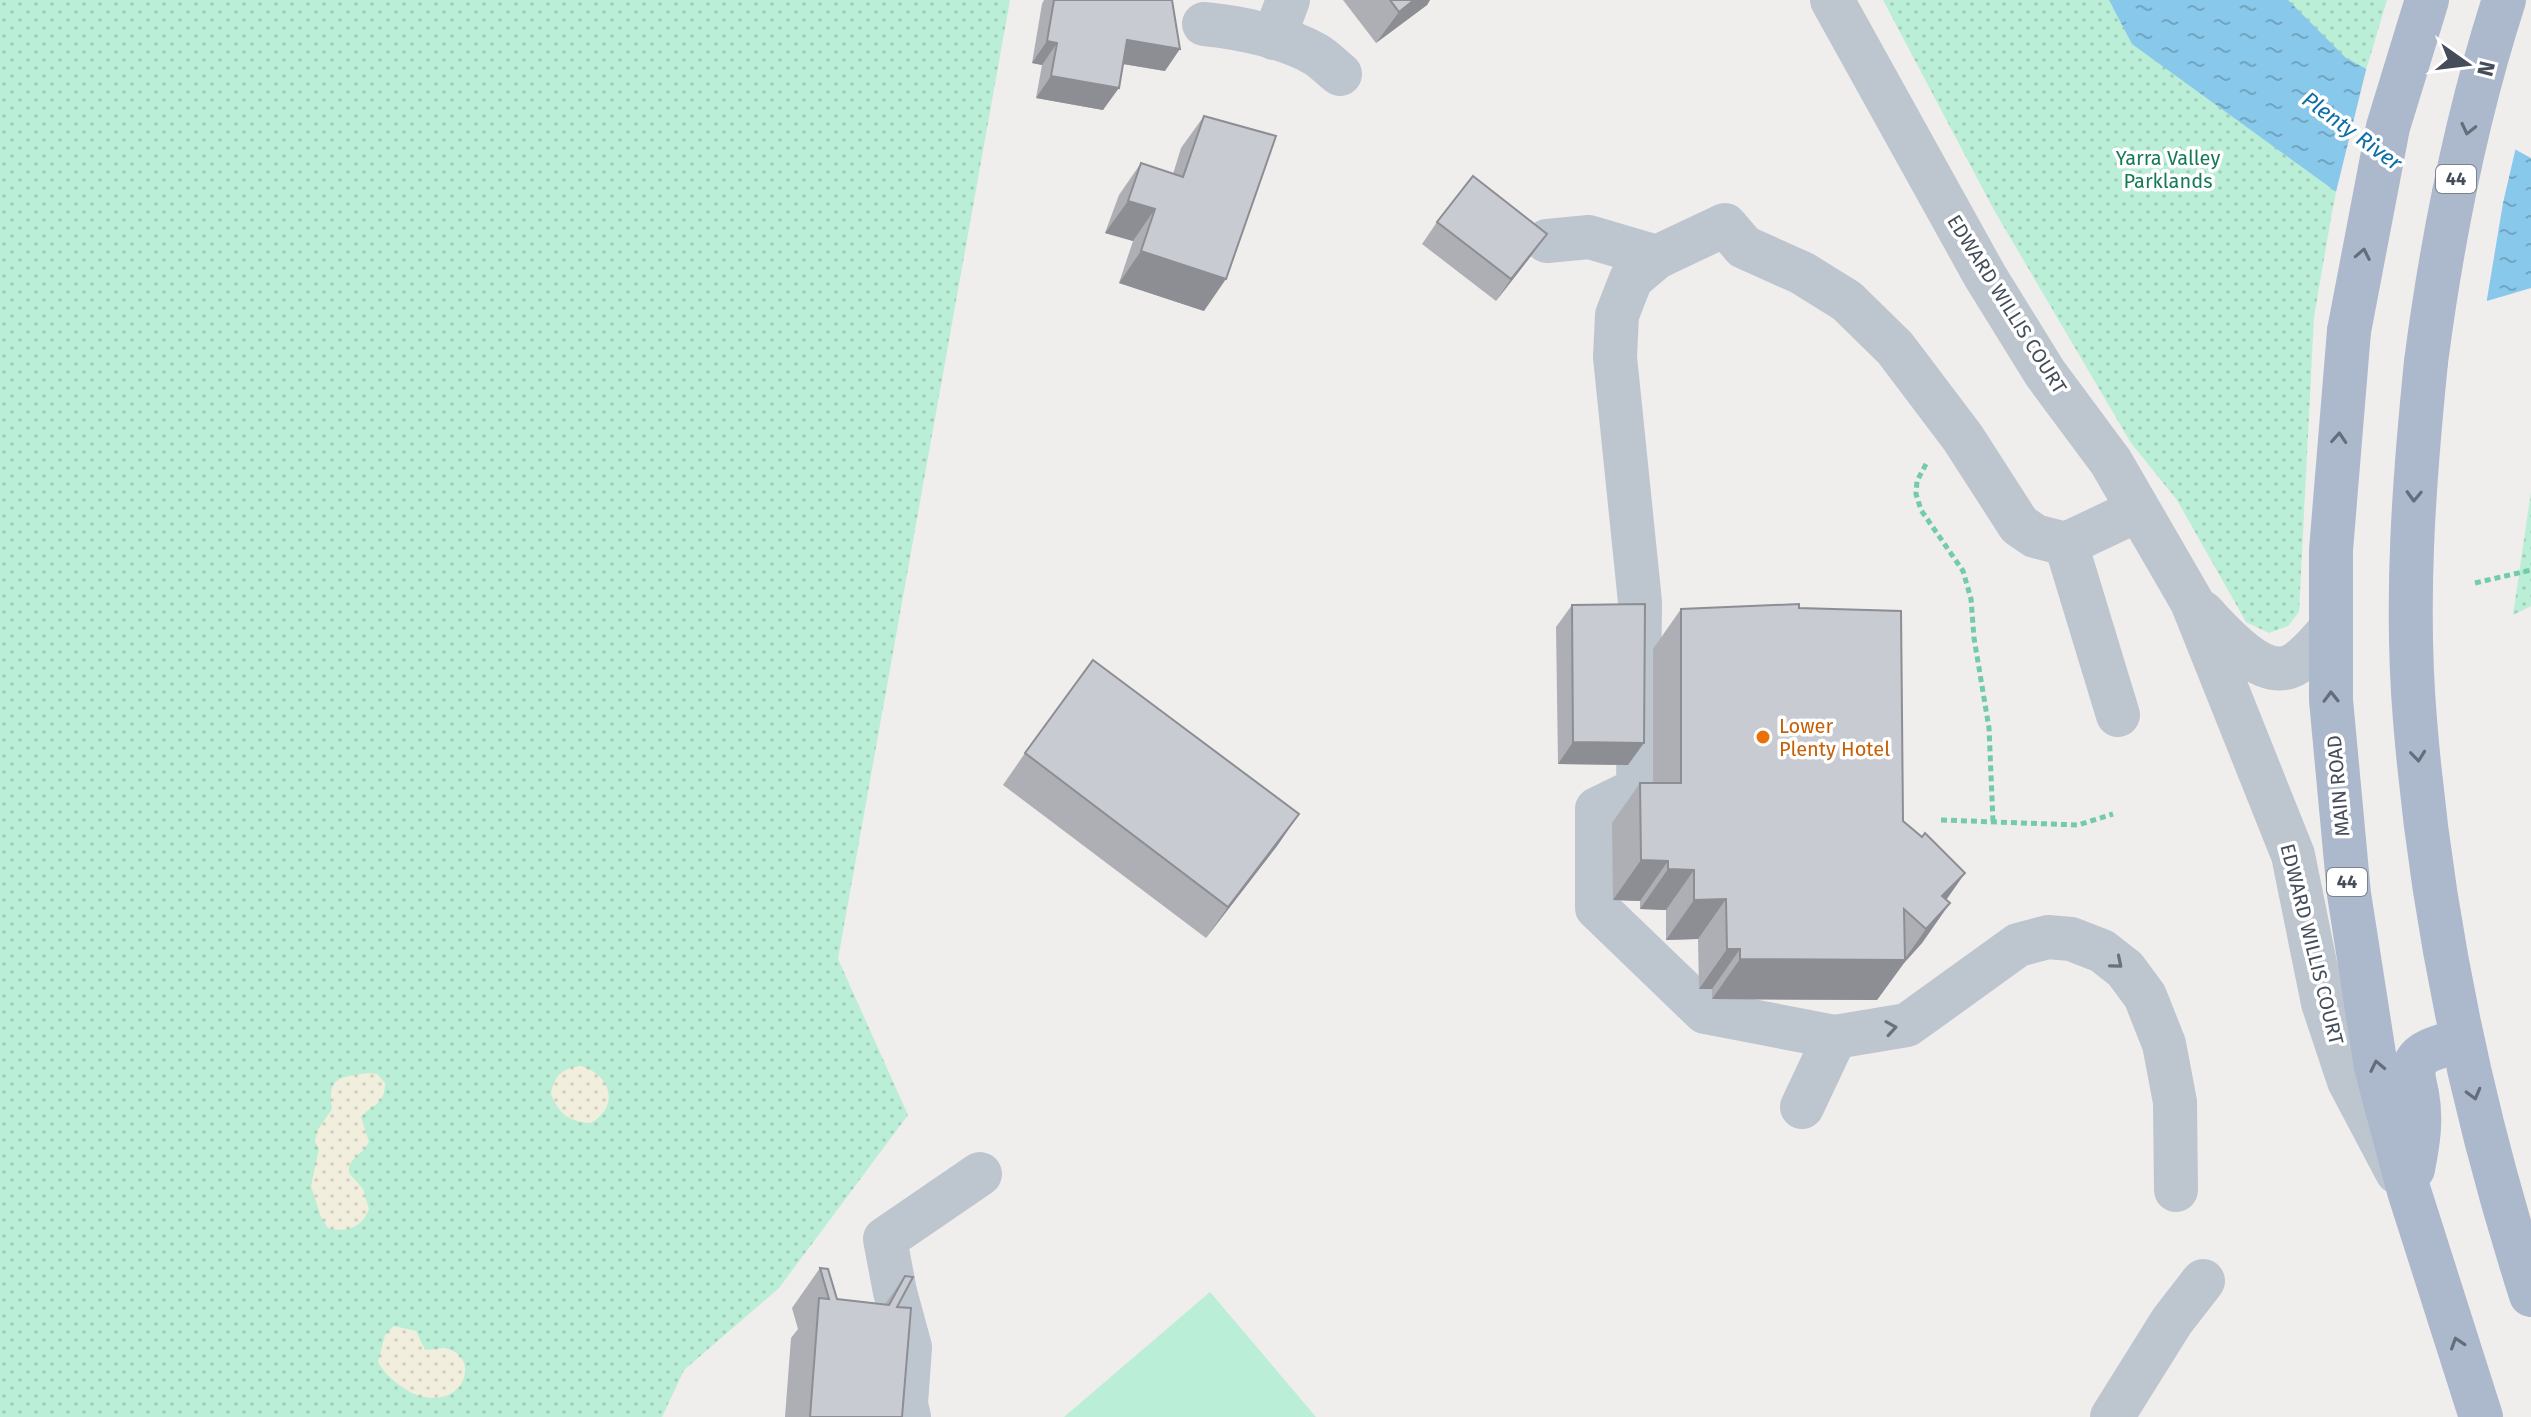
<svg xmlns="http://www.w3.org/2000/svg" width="2531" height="1417" viewBox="0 0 2531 1417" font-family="'Fira Sans',sans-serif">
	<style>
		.grass { fill: url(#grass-dots) }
		.sand { fill: url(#sand-dots) }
		.pitch { fill: #baeed6 }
		.water { fill: url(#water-ripples) }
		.pier { fill: #f0eded }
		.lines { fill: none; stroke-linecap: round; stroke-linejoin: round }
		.path { stroke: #73cbad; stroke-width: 5; stroke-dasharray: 6 4; stroke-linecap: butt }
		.minor { stroke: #bdc5cf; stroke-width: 44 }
		.major { stroke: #acb8cc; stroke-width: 44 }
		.major-bridge { stroke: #acb8cc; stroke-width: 44 }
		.wall { fill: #adafb5 }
		.shaded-wall { fill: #8d8e94 }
		.building { fill: #c9cbd3; stroke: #8d8e94; stroke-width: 2 }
		.oneway { stroke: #646d7c }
		.oneway2 { stroke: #69717d }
		.food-dot { fill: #e8710a; stroke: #fff; stroke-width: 3 }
		.labels { text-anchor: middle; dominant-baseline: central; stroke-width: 7; stroke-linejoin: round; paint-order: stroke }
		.shield { fill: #fff; stroke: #7d828c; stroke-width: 2 }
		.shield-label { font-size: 18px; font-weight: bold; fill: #454d5a }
		.park-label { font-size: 20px; fill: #177a57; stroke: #fff }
		.street-label { font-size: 20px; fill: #454d5a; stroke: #fff }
		.food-label { font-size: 20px; fill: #c56008; stroke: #fff; text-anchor: start }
		.water-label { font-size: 22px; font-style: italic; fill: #0d6fa5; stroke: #fff }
	</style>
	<defs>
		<pattern id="grass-dots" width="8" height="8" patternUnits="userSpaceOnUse" patternTransform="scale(2)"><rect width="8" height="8" fill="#baeed6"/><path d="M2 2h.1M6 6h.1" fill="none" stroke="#a1ceba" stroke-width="1.8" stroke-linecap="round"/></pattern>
		<pattern id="sand-dots" width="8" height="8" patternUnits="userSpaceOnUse" patternTransform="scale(2)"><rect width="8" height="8" fill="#f1eedd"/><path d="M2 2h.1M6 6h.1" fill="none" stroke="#d0cec0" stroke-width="1.8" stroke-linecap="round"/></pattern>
		<pattern id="water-ripples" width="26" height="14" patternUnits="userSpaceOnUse" patternTransform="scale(2)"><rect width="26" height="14" fill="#88c8eb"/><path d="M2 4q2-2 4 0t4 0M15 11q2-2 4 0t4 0" fill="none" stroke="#71a5c1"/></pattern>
	</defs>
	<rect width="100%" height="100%" fill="#f0eded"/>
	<g class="grass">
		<path d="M0,0H1010L838,959L908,1115L779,1288L684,1370L662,1417H0Z"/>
		<path d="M1883,0H2387L2355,107L2332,212L2314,317L2299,612L2288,626L2269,633L2246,622L2177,500L2131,443L1994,210Z"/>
		<path d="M2531,492V606L2513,615Z"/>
	</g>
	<g class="sand">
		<path d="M581,1066C611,1075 620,1106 591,1123C569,1122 559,1114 551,1094C554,1075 563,1068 581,1066Z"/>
		<path d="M368,1073L377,1074L385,1083C385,1105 372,1104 361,1117L369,1142C363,1155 348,1157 349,1173L363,1189L369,1209C362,1228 346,1233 328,1228L321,1217L311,1186L319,1149L315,1142L317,1131L332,1109C327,1075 340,1078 368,1073Z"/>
		<path d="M394,1326L416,1331L425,1350C431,1350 438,1348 444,1348C485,1355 463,1417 410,1392C397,1384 386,1376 378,1362L385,1335Z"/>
	</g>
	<path class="pitch" d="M1210,1292L1316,1417H1064Z"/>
	<path class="water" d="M2109,0H2288L2346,58L2531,158V288L2487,301L2132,44Z"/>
	<path class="pier" d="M2367,66L2516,147L2503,203L2486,305L2335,196Z"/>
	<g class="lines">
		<g class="path">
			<path d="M1926,464L1917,481L1916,494L1921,510L1963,571L1971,599L1974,638L1989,728L1993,822"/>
			<path d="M2475,583L2531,570"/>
			<path d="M1941,820L2078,825L2113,814"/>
		</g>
		<g class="minor">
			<path d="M1832,0L1985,276L2045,373L2111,462L2192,602L2293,855L2323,1003L2349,1081L2397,1172"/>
			<path d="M1204,24C1238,27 1285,37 1315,54C1324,59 1332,68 1340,74"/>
			<path d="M1274,38L1288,0"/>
			<path d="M1547,241L1589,237L1657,257"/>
			<path d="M2202,612C2221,632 2258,677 2289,667C2305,661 2320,641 2331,629"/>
			<path d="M2118,715L2066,544L2138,510"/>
			<path d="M1835,1037L1705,1012L1597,908V809L1638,789L1640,602L1615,357L1617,315L1631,279L1657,257L1725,225L1744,247L1802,273L1847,301L1895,348L1963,438L2019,525L2035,536L2066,544"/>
			<path d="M1802,1107L1835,1037L1907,1025L2018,945L2048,937L2071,939L2102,951L2125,969L2145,996L2164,1044L2175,1102L2176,1190"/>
			<path d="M909,1417L906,1404L910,1347L895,1292L885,1239L980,1174"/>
			<path d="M2112,1417L2172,1321L2203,1281"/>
		</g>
		<g class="major">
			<path d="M2349,331L2331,550V700L2349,894L2376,1067L2409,1191L2481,1417"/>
			<path d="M2426,362C2414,481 2405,601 2415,720C2431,916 2471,1108 2531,1295"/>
			<path d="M2413,1169C2418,1143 2422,1120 2417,1094C2415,1084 2411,1072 2416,1062C2423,1049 2447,1045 2460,1040"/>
		</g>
		<g class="major-bridge">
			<path d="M2349,331L2388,127L2427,0"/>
			<path d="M2426,362C2442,239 2466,118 2504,0"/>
		</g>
	</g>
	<g class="wall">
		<path d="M1044,0H1172L1165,71L1123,64L1103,110L1036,98L1042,65L1032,63L1042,4Z"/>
		<path d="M1343,0H1430L1427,5L1376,43Z"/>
		<path d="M1204,116V311L1119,283L1133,241L1105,233L1119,195L1141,163L1173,174L1181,148Z"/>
		<path d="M1437,222L1547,234L1531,256L1496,301L1422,244Z"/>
		<path d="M1572,605L1628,765L1558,764L1556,627Z"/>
		<path d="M1799,608L1903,821L1965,873L1946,900L1950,903L1922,943L1904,963L1877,1000L1712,999V989H1699L1698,939L1666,940V910L1640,909V901L1613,900L1612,823L1640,783H1653V649L1681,609Z"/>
		<path d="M1025,753L1299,814L1277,846L1206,938L1003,785Z"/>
		<path d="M820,1268L837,1299L885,1304L905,1276L897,1307L902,1417H785L791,1338L798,1329L792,1308Z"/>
	</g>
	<g class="shaded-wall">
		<path d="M1414,0H1430L1427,5L1376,43L1399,12Z"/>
		<path d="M1127,40L1180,49L1165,71L1111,62Z"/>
		<path d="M1047,41L1057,43L1042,65L1032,63Z"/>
		<path d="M1051,76L1119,88L1103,110L1036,98Z"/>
		<path d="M1128,201L1155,209L1133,241L1105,233Z"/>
		<path d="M1547,234L1531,256L1496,301L1511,279Z"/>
		<path d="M1141,251L1226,279L1204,311L1119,283Z"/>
		<path d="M1573,742L1644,743L1628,765L1558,764Z"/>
		<path d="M1299,814L1277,846L1206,938L1228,907Z"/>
		<path d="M1641,860L1668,861L1640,901L1613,900Z"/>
		<path d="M1668,869L1694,870L1666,910L1640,909Z"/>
		<path d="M1965,873L1937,913L1942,896Z"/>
		<path d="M1726,899L1698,939L1666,940L1694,900Z"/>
		<path d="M1950,903L1922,943L1904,963L1877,1000L1712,999L1740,959L1904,960L1926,929Z"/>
		<path d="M1727,949H1740L1712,989H1699Z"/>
	</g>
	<g class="building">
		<path d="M1054,0H1172L1180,49L1127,40L1119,88L1051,76L1057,43L1047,41Z"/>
		<path d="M1390,0H1414L1399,12Z"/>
		<path d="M1204,116L1276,136L1226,279L1141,251L1155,209L1128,201L1141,163L1183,177Z"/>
		<path d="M1473,176L1547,234L1511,279L1437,222Z"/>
		<path d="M1645,604L1644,743L1573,742L1572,605Z"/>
		<path d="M1799,604V608L1901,611L1903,821L1922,837L1925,833L1965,873L1942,896L1950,903L1926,929L1904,909L1905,960L1740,959V949H1727L1726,899L1694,900V870L1668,869V861L1641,860L1640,783H1681V609Z"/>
		<path d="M1093,660L1299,814L1228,907L1025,753Z"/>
		<path d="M820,1268L828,1269L837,1299L889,1305L905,1276L913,1277L897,1307L911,1308L902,1417H810L819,1298L829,1299Z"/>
	</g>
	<defs><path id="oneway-chevron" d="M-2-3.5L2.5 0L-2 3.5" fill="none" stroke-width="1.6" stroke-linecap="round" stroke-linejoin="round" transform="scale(2)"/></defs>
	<g class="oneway">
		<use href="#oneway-chevron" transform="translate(2468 129) rotate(103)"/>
		<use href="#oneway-chevron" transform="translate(2363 254) rotate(-79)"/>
		<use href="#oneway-chevron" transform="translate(2339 438) rotate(-86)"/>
		<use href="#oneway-chevron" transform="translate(2414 496) rotate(92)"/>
		<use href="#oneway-chevron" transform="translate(2331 697) rotate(-91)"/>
		<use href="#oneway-chevron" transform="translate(2418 756) rotate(84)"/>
		<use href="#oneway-chevron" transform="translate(2377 1066) rotate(-102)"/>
		<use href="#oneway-chevron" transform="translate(2474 1094) rotate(75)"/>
		<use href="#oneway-chevron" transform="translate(2457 1343) rotate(-108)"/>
	</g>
	<g class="oneway2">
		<use href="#oneway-chevron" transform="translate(2117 963) rotate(40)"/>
		<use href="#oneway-chevron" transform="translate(1891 1028) rotate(-9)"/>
	</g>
	<circle class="food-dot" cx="1763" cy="737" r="8"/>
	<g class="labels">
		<g class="shield">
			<rect x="2436" y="165" width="40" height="28" rx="6"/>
			<rect x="2327" y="868" width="40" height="28" rx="6"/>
		</g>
		<g class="shield-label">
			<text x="2456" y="179">44</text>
			<text x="2347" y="882">44</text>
		</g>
		<g class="park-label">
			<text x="2168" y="158">Yarra Valley<tspan x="2168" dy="23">Parklands</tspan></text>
		</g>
		<g class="street-label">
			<text transform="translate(2007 304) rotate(58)">EDWARD WILLIS COURT</text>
			<text transform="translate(2338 786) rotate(-95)">MAIN ROAD</text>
			<text transform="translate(2312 944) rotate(76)">EDWARD WILLIS COURT</text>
		</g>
		<g class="food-label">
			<text x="1779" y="726">Lower<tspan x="1779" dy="23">Plenty Hotel</tspan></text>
		</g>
		<g class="water-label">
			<text transform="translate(2352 131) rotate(36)">Plenty River</text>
		</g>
	</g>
	<g transform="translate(2467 64) rotate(104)" stroke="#ffffff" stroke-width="6" paint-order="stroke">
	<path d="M0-6L14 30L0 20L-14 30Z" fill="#454d5a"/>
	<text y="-12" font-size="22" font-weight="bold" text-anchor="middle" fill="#454d5a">N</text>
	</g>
</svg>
